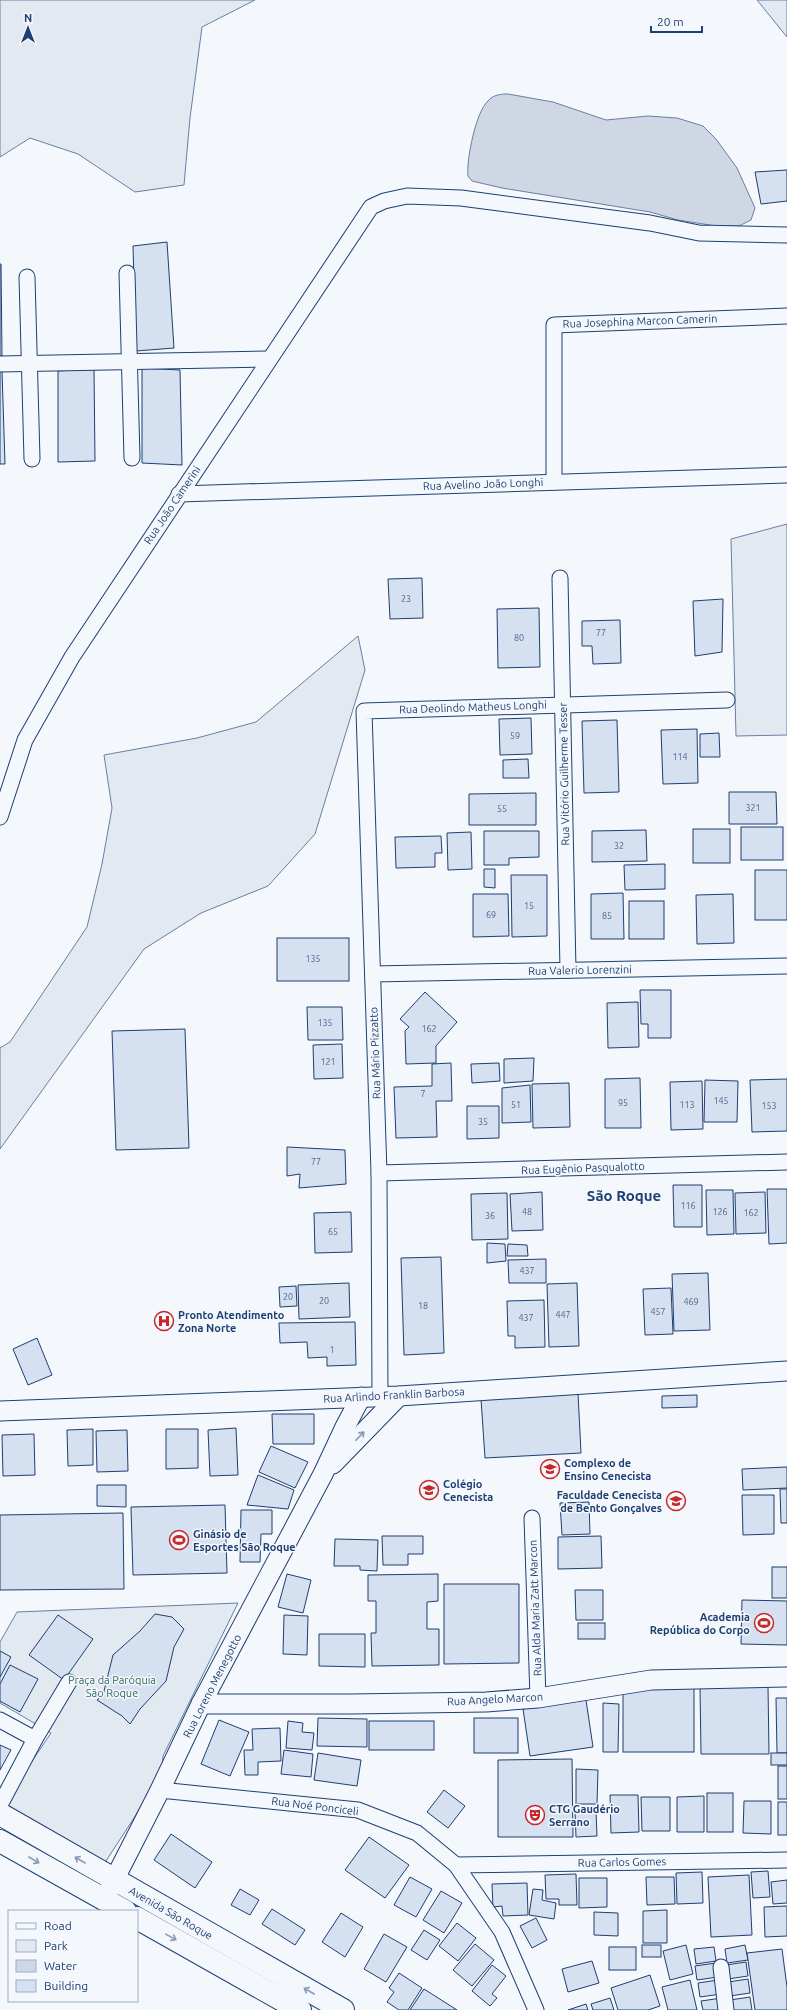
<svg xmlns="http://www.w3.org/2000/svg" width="787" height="2010" viewBox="0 0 787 2010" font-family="Ubuntu,sans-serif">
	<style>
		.green { fill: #e3e9f0; stroke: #687fa3 }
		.water { fill: #cfd7e4; stroke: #687fa3 }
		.building { fill: #d5e0f0; stroke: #1d3f73 }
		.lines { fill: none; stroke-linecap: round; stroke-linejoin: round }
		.minor-casing { stroke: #1d3f73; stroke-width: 17 }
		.tertiary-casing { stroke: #1d3f73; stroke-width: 21 }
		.secondary-casing { stroke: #1d3f73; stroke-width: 24 }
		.minor { stroke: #f4f7fb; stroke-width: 15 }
		.tertiary { stroke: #f4f7fb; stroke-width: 19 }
		.secondary { stroke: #f4f7fb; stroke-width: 22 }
		.oneway { stroke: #889bb7 }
		.labels { text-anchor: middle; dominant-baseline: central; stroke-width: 3; stroke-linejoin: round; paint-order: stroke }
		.number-label { font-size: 9px; fill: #4b6792 }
		.street-label { font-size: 11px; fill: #1d3f73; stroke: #f4f7fb }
		.poi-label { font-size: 11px; font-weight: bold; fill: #1d3f73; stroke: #f4f7fb; text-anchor: start }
		.park-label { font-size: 11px; fill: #2c6c60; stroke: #f4f7fb }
		.district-label { font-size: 15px; font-weight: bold; fill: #1d3f73; stroke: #f4f7fb }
	</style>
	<rect width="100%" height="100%" fill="#f4f7fb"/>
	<g class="green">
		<path d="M0,0H255L202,27L190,118L184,185L135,192L78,154L30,138L0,157Z"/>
		<path d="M757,0H787V37Z"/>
		<path d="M787,524V735L736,736L731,539Z"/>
		<path d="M358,636L365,670L315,834L268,886L201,913L144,949L0,1149V1048L10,1042L87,927L102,864L112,808L104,755L197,738L256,722Z"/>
		<path d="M238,1603L163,1756L162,1769L134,1818L104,1864L1,1807L51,1733L0,1703V1642L17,1612Z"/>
	</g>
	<path class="water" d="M508,94L553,102L606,120L648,116L677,118L703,126L716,139L737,168L755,208L751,220L739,226H716L678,220L650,212L502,188L472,181L468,176C466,161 476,111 488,101C493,95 500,94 508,94Z"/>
	<g class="building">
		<path d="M787,170V201L761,204L755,172Z"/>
		<path d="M167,242L174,348L136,351L133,246Z"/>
		<path d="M1,264L2,356H0V264Z"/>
		<path d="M142,368L180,370L182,465L142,463Z"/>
		<path d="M94,369L95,461L58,462V371Z"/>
		<path d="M0,371H2L5,464H0Z"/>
		<path d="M422,578L423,618L390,619L388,579Z"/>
		<path d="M723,599L722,652L695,656L693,601Z"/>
		<path d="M539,608L540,667L498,668L497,609Z"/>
		<path d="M620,620L621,663L593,664L592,646H582V621Z"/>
		<path d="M531,718L532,754L500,755L499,719Z"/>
		<path d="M617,720L619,792L584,793L582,721Z"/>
		<path d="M697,729L698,783L663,784L661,730Z"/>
		<path d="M719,733L720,757H700V734Z"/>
		<path d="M528,759L529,778H503V760Z"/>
		<path d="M729,792H776L777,824H729Z"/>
		<path d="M536,793V825H469V794Z"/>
		<rect x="741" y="827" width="42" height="33"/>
		<rect x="693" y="829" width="37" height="34"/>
		<path d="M646,830L647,861L592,862V831Z"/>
		<path d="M484,831H539V857L509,858V865H484Z"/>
		<path d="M471,832L472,869L448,870L447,833Z"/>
		<path d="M441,836L442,853H435V867L396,868L395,837Z"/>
		<path d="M665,864V889L625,890L624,865Z"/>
		<path d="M484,869H495V888L484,887Z"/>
		<rect x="755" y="870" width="32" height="50"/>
		<path d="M511,875H547V936L512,937Z"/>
		<path d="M623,893L624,939H591V894Z"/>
		<path d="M473,894H508L509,936L473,937Z"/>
		<path d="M733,894L734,943L697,944L696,895Z"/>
		<rect x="629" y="901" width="35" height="38"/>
		<rect x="277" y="938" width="72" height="43"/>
		<path d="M640,990H671V1038H648V1024H641Z"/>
		<path d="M425,992L457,1022L436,1046V1063L406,1064L405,1031L409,1027L400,1019Z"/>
		<path d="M638,1002L639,1047L608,1048L607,1003Z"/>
		<path d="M307,1007H342L343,1040H308Z"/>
		<path d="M185,1029L189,1148L116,1150L112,1031Z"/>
		<path d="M342,1044L343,1078L314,1079L313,1045Z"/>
		<path d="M534,1058L533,1081L504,1083V1059Z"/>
		<path d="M451,1063L452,1101H436L437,1137L396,1138L394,1087L432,1086V1064Z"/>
		<path d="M499,1063L500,1081L472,1083L471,1064Z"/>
		<path d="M640,1078L641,1128H605V1079Z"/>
		<path d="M787,1079V1131L752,1132L750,1080Z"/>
		<path d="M705,1080L738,1081L737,1122H704Z"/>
		<path d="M702,1081L703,1129L671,1130L670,1082Z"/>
		<path d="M569,1083L570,1127L533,1128L532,1084Z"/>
		<path d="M530,1085L531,1122L502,1123V1088Z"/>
		<path d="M467,1106H499V1138L467,1139Z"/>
		<path d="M287,1147L345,1150L346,1184L299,1188L300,1174L287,1176Z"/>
		<path d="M673,1185H702V1227H674Z"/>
		<path d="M767,1189H787V1243L769,1244Z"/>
		<path d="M706,1190H733L734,1234L707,1235Z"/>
		<path d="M542,1192L543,1230L512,1231L510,1194Z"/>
		<path d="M765,1192L766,1233L736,1234L735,1193Z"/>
		<path d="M507,1193L508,1239L472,1240L471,1194Z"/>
		<path d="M351,1212L352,1252L315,1253L314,1213Z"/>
		<path d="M487,1243L505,1244L506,1261L487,1263Z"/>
		<path d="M508,1244L527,1245L528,1256H507Z"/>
		<path d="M441,1257L444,1353L404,1355L401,1258Z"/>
		<path d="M546,1259V1283H509L508,1260Z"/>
		<path d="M708,1273L710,1330L674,1331L672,1274Z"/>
		<path d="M349,1283L350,1317L299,1319L298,1285Z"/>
		<path d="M577,1283L579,1346L549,1347L547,1284Z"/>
		<path d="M296,1286L297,1306L280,1307L279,1287Z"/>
		<path d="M671,1288L673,1334L645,1335L643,1289Z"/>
		<path d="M544,1300L545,1347L515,1348V1336H508L507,1301Z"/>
		<path d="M355,1322L356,1365L327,1366V1357L308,1358L307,1342L280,1343L279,1323Z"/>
		<path d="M37,1338L52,1375L28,1385L13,1349Z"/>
		<path d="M578,1393L581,1453L485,1458L481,1399Z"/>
		<path d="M697,1395V1407L662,1408V1396Z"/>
		<path d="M272,1414H314V1444H273Z"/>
		<path d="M236,1428L238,1475L210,1476L208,1430Z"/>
		<path d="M93,1429V1465L68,1466L67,1430Z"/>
		<path d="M166,1429H198V1468L166,1469Z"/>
		<path d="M127,1430L128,1471L97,1472L96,1431Z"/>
		<path d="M34,1434L35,1475L3,1476L2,1435Z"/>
		<path d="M271,1446L308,1462L295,1488L259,1472Z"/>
		<path d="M787,1467V1488L743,1490L742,1469Z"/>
		<path d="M258,1475L294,1490L288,1509L247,1505Z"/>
		<path d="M97,1485H126V1507L97,1506Z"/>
		<path d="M780,1489H787V1523H781Z"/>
		<path d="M742,1495H774V1534L743,1535Z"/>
		<path d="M589,1502L590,1534L562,1535L560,1503Z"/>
		<path d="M225,1505L227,1573L133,1575L131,1507Z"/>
		<path d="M241,1510H272V1534H261L260,1562H240Z"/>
		<path d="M123,1513L124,1589L0,1590V1515Z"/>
		<path d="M382,1536H423V1554H408V1565H383Z"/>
		<path d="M601,1536L602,1568L558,1569V1537Z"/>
		<path d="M335,1539L378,1540L377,1571L360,1570V1566H334Z"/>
		<rect x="772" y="1567" width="15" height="31"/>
		<path d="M287,1574L311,1580L303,1613L278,1607Z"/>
		<path d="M438,1574V1601L427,1602V1629H439V1665L372,1666L371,1633H376V1601H368V1575Z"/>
		<path d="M444,1584H519V1663L444,1664Z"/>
		<path d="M575,1590H603V1620H576Z"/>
		<path d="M742,1600L787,1601V1645L741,1644Z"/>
		<path d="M155,1614L172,1617L184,1629L174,1647L166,1681L140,1709L130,1724L122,1716L97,1700L103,1695L113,1655L140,1631Z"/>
		<path d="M58,1615L93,1639L64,1680L29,1655Z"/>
		<path d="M284,1615L308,1616L307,1655L283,1654Z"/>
		<rect x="578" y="1623" width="27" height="16"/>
		<path d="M319,1634H365V1667L319,1666Z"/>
		<path d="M0,1651L11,1657L0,1677Z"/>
		<path d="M10,1665L38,1679L20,1712L0,1701V1684Z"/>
		<path d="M768,1686L769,1754H701L700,1687Z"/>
		<rect x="623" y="1687" width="71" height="65"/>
		<path d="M776,1698H787V1753H777Z"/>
		<path d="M586,1700L593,1747L530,1756L523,1709Z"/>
		<path d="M603,1703L619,1704L618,1752H603Z"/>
		<path d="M318,1718L367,1719V1747L317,1746Z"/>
		<rect x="474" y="1718" width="44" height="35"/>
		<path d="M219,1720L249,1732L230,1776L201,1764Z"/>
		<path d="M288,1721L303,1723L302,1732L314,1733L312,1750L286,1748Z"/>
		<rect x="369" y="1721" width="65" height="29"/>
		<path d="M280,1728L281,1761L258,1762V1775H245L244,1750H253L252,1729Z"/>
		<path d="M0,1745L11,1750L0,1770Z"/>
		<path d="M284,1750L313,1754L311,1777L281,1774Z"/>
		<path d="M318,1753L361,1760L357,1786L314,1780Z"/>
		<rect x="771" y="1753" width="16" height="12"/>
		<path d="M572,1759L573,1837H498V1760Z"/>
		<rect x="778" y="1766" width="9" height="33"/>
		<path d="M576,1769L598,1770L597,1804H576Z"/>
		<path d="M444,1790L465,1806L448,1828L427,1812Z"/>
		<rect x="707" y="1793" width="26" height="39"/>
		<path d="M610,1795H638L639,1832L611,1833Z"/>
		<path d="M704,1796V1832H677V1797Z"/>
		<path d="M641,1797H670V1831H642Z"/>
		<path d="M744,1801H771V1834L743,1833Z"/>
		<rect x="778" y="1802" width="9" height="33"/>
		<path d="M575,1811H596L597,1836L576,1837Z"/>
		<path d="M171,1834L212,1862L195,1888L154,1860Z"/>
		<path d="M369,1837L409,1865L385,1898L345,1870Z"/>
		<path d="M768,1871L770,1897L753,1898L751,1872Z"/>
		<path d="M702,1872L703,1903L677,1904L676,1873Z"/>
		<path d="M576,1874L577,1905H559V1899H546L545,1875Z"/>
		<path d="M749,1875L752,1935L711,1937L708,1877Z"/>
		<path d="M410,1877L432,1889L416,1917L394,1905Z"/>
		<path d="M646,1877H674L675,1904L647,1905Z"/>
		<path d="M579,1878H607V1907L579,1908Z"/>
		<path d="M787,1880V1903L773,1904L771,1882Z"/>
		<path d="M527,1883L528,1915L503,1916L502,1906L493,1907L492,1884Z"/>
		<path d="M240,1889L259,1900L250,1915L231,1905Z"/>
		<path d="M533,1889L543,1890L542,1900L556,1903L554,1919L529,1915Z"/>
		<path d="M441,1891L462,1903L444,1933L423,1920Z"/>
		<path d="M787,1906V1936L765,1937L764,1907Z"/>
		<path d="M272,1909L305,1930L295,1945L262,1924Z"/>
		<path d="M667,1910V1943H643V1911Z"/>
		<path d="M594,1912L618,1913V1936L594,1935Z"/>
		<path d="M341,1913L363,1927L345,1957L322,1942Z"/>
		<path d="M536,1918L547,1940L532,1948L520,1926Z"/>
		<path d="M457,1923L476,1938L458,1961L439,1946Z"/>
		<path d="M424,1930L440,1940L427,1960L411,1950Z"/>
		<path d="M384,1934L407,1947L386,1982L364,1969Z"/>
		<path d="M475,1944L494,1960L472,1986L453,1970Z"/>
		<rect x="642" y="1945" width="19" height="12"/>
		<path d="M686,1945L693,1974L670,1980L663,1951Z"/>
		<path d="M745,1945L748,1960L727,1963L725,1949Z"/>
		<rect x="609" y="1947" width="27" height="23"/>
		<path d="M714,1947L716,1961L696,1964L694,1949Z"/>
		<path d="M782,1949L787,1987V2010H755L747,1953Z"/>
		<path d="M592,1961L599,1983L568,1992L562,1969Z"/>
		<path d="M746,1962L748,1976L728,1979L726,1965Z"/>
		<path d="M716,1963L718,1977L697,1980L695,1966Z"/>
		<path d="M492,1965L506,1976L492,1994L497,1998L490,2006L472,1991Z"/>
		<path d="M399,1973L422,1988L408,2010H399L387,2002L394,1992L389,1988Z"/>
		<path d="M650,1975L660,2006L648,2010H618L611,1988Z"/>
		<path d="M748,1979L750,1993L730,1996L728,1982Z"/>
		<path d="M690,1980L697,2010H668L662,1987Z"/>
		<path d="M718,1980L721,1994L700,1997L698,1983Z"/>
		<path d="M424,1989L457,2010H410Z"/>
		<path d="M750,1997L752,2010H731L730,2000Z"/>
		<path d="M610,1998L614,2010H593L591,2004Z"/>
		<path d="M722,1998L723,2010H703L701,2001Z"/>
		<path d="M586,2004L588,2010H568Z"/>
	</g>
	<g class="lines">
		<g class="minor-casing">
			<g id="minor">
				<path d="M127,273L132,458"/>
				<path d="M27,277L32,459"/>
				<path d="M0,364L269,359"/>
				<path d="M554,482V325L787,316"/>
				<path d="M179,494L787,475"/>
				<path d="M560,578L568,970"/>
				<path d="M0,817L25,740L72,657L371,207L384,201L407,196L461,198L650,223L699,233L787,235"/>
				<path d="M373,974L787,966"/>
				<path d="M379,1173L787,1162"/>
				<path d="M380,1397L379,1173L364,711L727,700"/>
				<path d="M532,1518L538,1698"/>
				<path d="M0,1720L35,1739"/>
				<path d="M160,1790L358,1810L417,1833L456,1865L502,1932L536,2010"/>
				<path d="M0,1805L35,1739L69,1682"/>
				<path d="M456,1865L787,1860"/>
				<path d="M721,1967L726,2010"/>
			</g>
		</g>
		<g class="tertiary-casing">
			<g id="tertiary">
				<path d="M0,1411L399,1396L787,1371"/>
				<path d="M333,1464L399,1396"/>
				<path d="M201,1704H351L486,1702L538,1698L651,1680L787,1677"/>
				<path d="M108,1892L160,1790L201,1704L323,1474L345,1427L361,1397"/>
			</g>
		</g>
		<g class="secondary-casing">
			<g id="secondary">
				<path d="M0,1814L343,2010"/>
				<path d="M0,1841L125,1911"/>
				<path d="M137,1918L300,2010"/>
			</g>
		</g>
		<use href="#minor" class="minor"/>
		<use href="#tertiary" class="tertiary"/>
		<use href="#secondary" class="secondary"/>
	</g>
	<defs><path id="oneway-shaft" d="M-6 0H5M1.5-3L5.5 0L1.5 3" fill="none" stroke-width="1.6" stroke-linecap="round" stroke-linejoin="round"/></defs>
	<g class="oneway">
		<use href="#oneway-shaft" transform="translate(360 1436) rotate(-46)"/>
		<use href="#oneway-shaft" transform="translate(34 1860) rotate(30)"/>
		<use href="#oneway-shaft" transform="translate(80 1860) rotate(-150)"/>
		<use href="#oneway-shaft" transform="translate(171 1937) rotate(29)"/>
		<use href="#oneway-shaft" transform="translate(309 1991) rotate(-150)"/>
	</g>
	<defs>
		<g id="hospital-ring" transform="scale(1)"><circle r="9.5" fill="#f4f7fb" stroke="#c62828" stroke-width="1.5"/><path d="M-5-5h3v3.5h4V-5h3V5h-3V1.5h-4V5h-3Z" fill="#c62828"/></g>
		<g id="university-ring" transform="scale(1)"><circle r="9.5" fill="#f4f7fb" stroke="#c62828" stroke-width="1.5"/><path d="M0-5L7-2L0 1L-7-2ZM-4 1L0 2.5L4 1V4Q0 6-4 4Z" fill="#c62828"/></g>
		<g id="school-ring" transform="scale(1)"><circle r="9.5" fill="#f4f7fb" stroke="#c62828" stroke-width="1.5"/><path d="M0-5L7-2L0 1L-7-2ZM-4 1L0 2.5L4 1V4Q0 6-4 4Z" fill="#c62828"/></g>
		<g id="stadium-ring" transform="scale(1)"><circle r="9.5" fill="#f4f7fb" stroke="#c62828" stroke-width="1.5"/><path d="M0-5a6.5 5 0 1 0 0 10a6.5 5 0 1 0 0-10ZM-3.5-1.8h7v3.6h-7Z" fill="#c62828"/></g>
		<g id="theatre-ring" transform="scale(1)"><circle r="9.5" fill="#f4f7fb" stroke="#c62828" stroke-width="1.5"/><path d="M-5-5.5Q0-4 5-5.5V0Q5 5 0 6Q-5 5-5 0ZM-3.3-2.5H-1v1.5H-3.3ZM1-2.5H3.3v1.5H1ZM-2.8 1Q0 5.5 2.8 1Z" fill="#c62828"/></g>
	</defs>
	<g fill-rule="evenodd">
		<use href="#hospital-ring" x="164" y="1321"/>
		<use href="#university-ring" x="550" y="1469"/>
		<use href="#school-ring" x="429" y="1490"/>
		<use href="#university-ring" x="676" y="1501"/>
		<use href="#stadium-ring" x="179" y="1540"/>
		<use href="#stadium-ring" x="764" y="1623"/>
		<use href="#theatre-ring" x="535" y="1815"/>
	</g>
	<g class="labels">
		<g class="number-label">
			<text x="406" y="599">23</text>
			<text x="601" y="633">77</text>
			<text x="519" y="638">80</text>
			<text x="515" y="736">59</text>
			<text x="680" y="757">114</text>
			<text x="753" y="808">321</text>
			<text x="502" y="809">55</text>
			<text x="619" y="846">32</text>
			<text x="529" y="906">15</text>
			<text x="491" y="915">69</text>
			<text x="607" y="916">85</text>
			<text x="313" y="959">135</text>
			<text x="325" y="1023">135</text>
			<text x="429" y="1029">162</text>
			<text x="328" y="1062">121</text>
			<text x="423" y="1094">7</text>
			<text x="721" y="1101">145</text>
			<text x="623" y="1103">95</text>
			<text x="516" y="1105">51</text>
			<text x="687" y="1105">113</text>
			<text x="769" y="1106">153</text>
			<text x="483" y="1122">35</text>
			<text x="316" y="1162">77</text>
			<text x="688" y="1206">116</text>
			<text x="527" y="1212">48</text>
			<text x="720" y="1212">126</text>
			<text x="751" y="1213">162</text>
			<text x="490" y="1216">36</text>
			<text x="333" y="1232">65</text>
			<text x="527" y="1271">437</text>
			<text x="288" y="1297">20</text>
			<text x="324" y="1301">20</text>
			<text x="691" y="1302">469</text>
			<text x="423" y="1306">18</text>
			<text x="658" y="1312">457</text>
			<text x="563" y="1315">447</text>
			<text x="526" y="1318">437</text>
			<text x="332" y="1350">1</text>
		</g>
		<g class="street-label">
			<text transform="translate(640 321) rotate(-2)">Rua Josephina Marcon Camerin</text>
			<text transform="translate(483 484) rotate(-2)">Rua Avelino João Longhi</text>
			<text transform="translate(172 505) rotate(-56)">Rua João Camerini</text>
			<text transform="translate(473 707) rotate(-2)">Rua Deolindo Matheus Longhi</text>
			<text transform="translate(564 774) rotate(-91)">Rua Vitório Guilherme Tesser</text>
			<text transform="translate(580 970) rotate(-1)">Rua Valerio Lorenzini</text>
			<text transform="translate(375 1053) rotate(-92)">Rua Mário Pizzatto</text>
			<text transform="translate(583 1168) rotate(-2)">Rua Eugênio Pasqualotto</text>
			<text transform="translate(394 1395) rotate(-3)">Rua Arlindo Franklin Barbosa</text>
			<text transform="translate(535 1608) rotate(-92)">Rua Alda Maria Zatt Marcon</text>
			<text transform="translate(212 1686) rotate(-63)">Rua Loreno Menegotto</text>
			<text transform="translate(495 1699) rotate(-3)">Rua Angelo Marcon</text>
			<text transform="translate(315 1806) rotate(7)">Rua Noé Ponciceli</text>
			<text transform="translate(622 1862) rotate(-1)">Rua Carlos Gomes</text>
			<text transform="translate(171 1913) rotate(30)">Avenida São Roque</text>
		</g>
		<g class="poi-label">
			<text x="178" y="1315">Pronto Atendimento<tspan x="178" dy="13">Zona Norte</tspan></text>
			<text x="564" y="1463">Complexo de<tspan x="564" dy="13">Ensino Cenecista</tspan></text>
			<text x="443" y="1484">Colégio<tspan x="443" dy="13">Cenecista</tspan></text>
			<text x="662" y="1495" text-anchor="end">Faculdade Cenecista<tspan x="662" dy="13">de Bento Gonçalves</tspan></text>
			<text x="193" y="1534">Ginásio de<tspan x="193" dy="13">Esportes São Roque</tspan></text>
			<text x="750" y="1617" text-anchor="end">Academia<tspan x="750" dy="13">República do Corpo</tspan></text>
			<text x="549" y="1809">CTG Gaudério<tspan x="549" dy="13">Serrano</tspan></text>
		</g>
		<g class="park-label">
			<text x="112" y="1680">Praça da Paróquia<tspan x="112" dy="13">São Roque</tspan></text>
		</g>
		<g class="district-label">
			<text x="624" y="1195">São Roque</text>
		</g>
	</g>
	<rect x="8" y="1910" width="130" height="92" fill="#f4f7fb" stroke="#9eadc5"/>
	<rect x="16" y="1923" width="20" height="6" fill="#f4f7fb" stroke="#9eadc5"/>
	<text x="44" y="1930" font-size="12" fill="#1d3f73">Road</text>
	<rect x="16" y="1940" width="20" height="12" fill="#e3e9f0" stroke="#9eadc5"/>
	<text x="44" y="1950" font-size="12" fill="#1d3f73">Park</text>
	<rect x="16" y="1960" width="20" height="12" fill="#cfd7e4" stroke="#9eadc5"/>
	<text x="44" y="1970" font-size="12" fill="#1d3f73">Water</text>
	<rect x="16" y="1980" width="20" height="12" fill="#d5e0f0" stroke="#9eadc5"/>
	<text x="44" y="1990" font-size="12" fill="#1d3f73">Building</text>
	<g transform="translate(28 28)" stroke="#f4f7fb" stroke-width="3" paint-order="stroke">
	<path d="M0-3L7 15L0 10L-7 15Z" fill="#1d3f73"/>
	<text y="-6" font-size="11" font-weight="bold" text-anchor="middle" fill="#1d3f73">N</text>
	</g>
	<path d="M651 26v6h51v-6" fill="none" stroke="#1d3f73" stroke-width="2"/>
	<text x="657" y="26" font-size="12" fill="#1d3f73" stroke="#f4f7fb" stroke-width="3" paint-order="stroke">20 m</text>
</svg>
